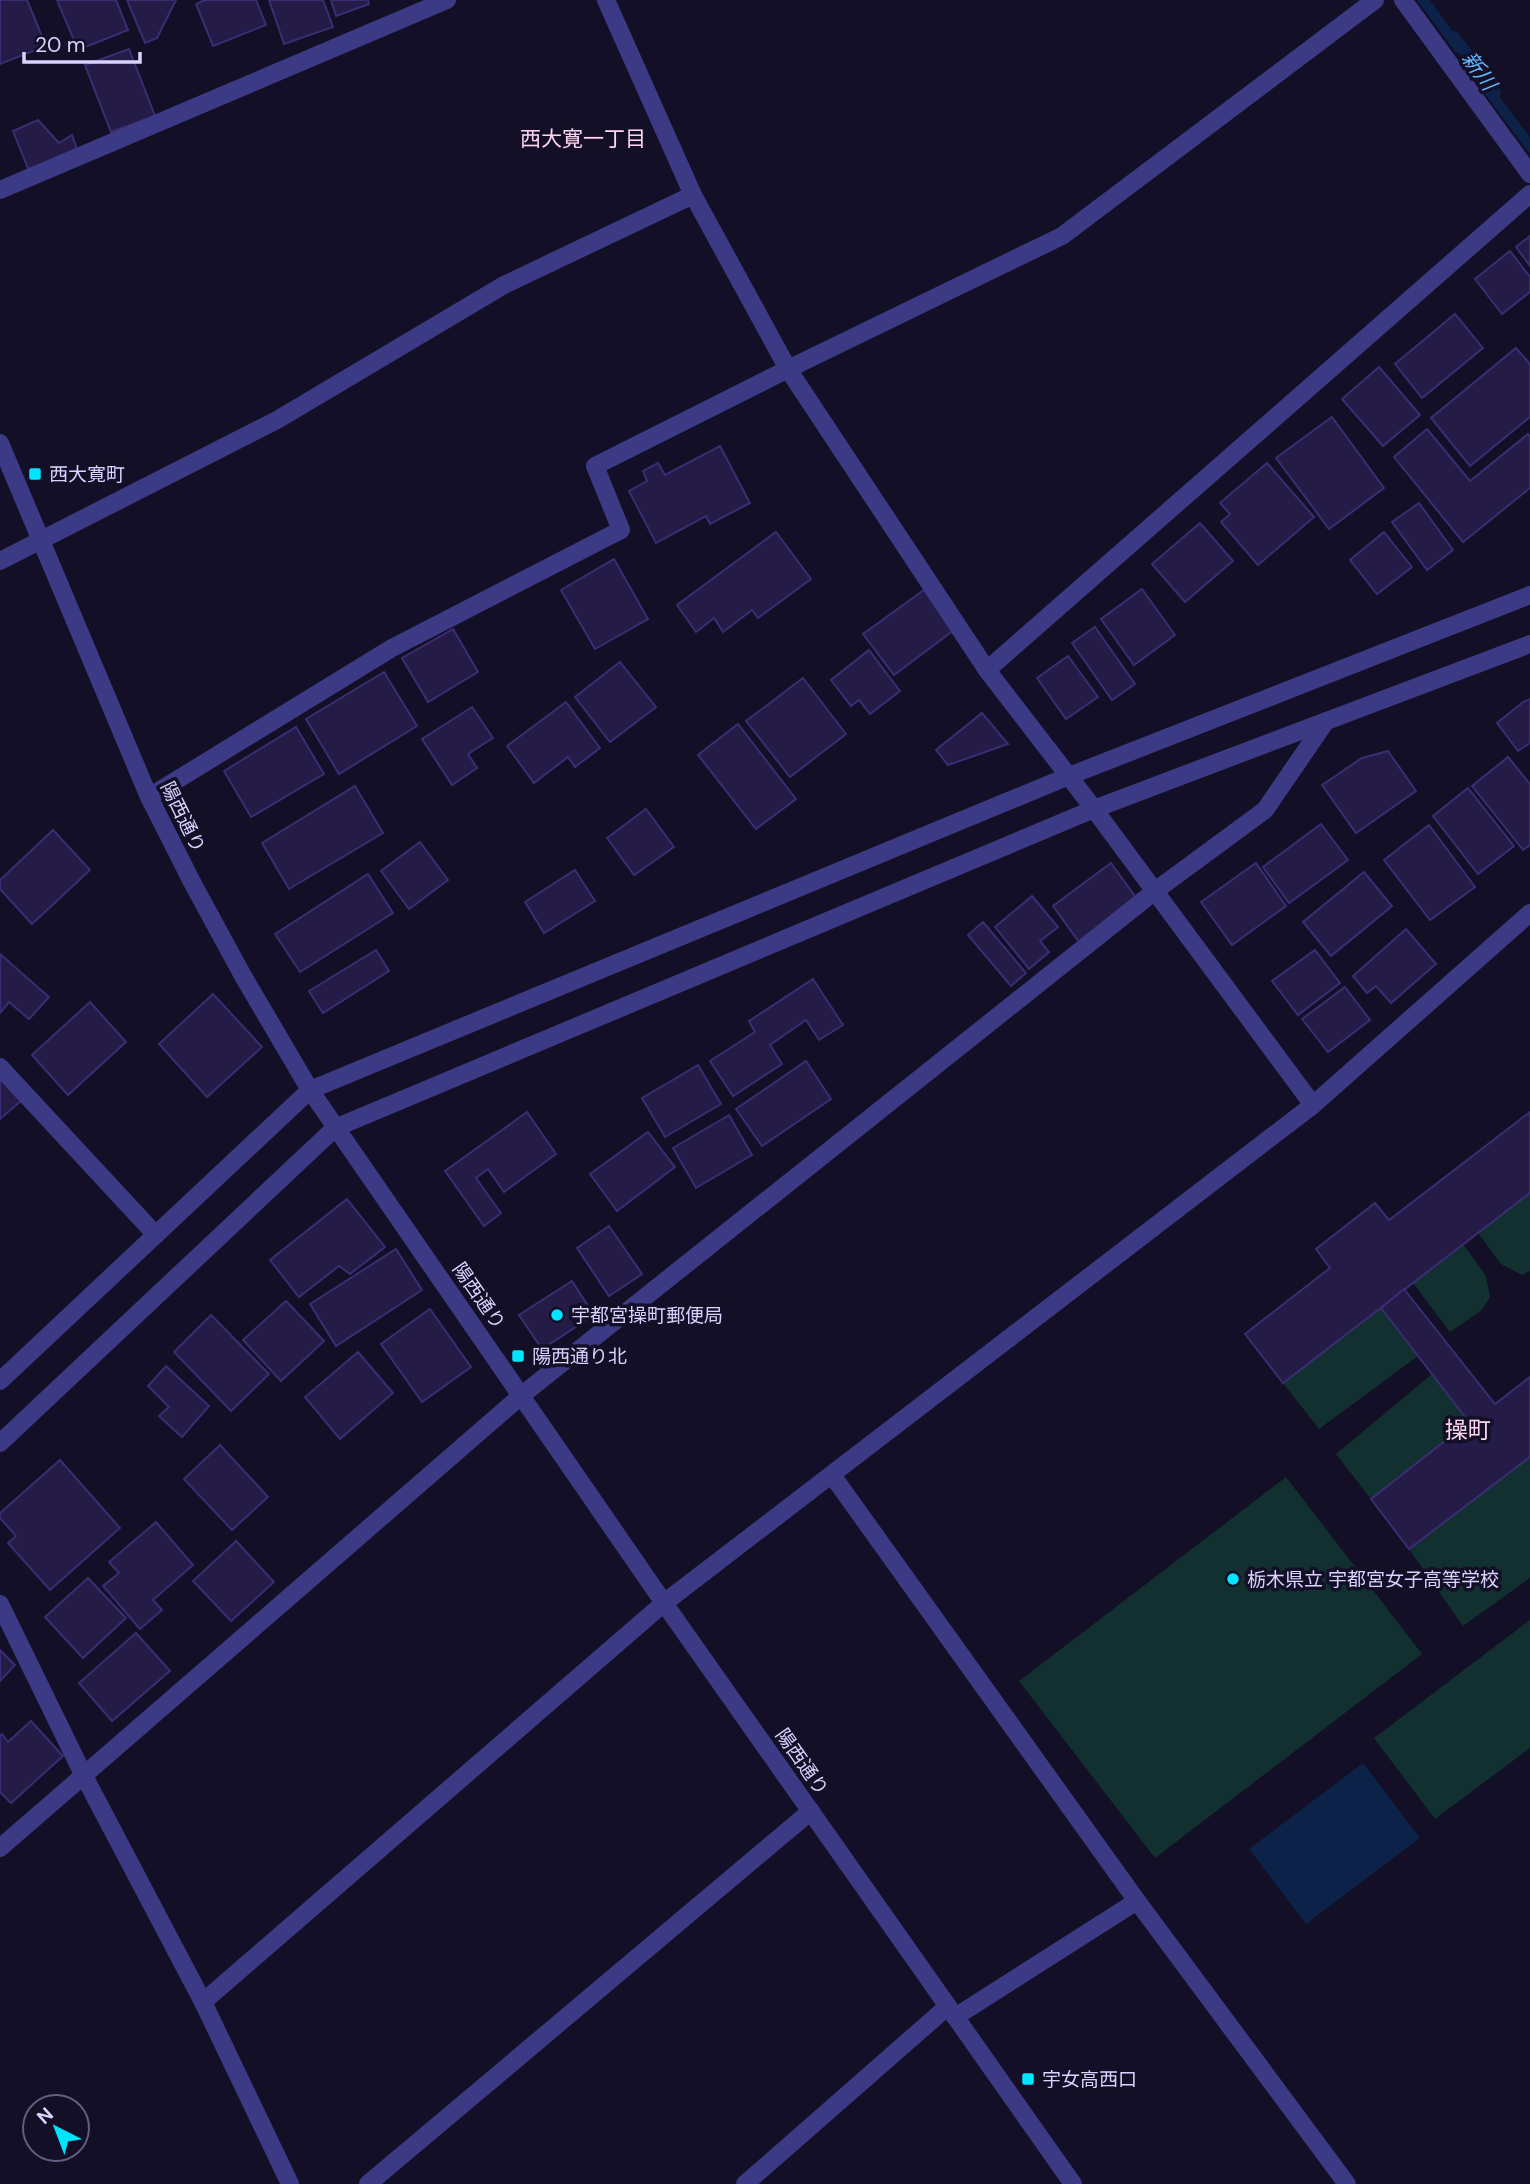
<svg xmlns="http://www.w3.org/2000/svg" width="1530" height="2184" viewBox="0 0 1530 2184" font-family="'DM Sans','Noto Sans JP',sans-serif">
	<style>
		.green { fill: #12302f }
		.water { fill: #0c2248 }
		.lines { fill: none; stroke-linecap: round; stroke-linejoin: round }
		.stream { stroke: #0c2248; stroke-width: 12 }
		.building { fill: #241b47; stroke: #3b2d73; stroke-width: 2 }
		.minor { stroke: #3d3a85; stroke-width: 18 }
		.poi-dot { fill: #00e5ff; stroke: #130f26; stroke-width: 2.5 }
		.labels { text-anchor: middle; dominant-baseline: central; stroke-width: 7; stroke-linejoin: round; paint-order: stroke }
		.poi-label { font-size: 19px; fill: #d9d4ff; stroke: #130f26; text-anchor: start }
		.street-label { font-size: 19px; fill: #d9d4ff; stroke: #130f26 }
		.water-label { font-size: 21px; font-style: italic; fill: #62b6ff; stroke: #130f26 }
		.neighbourhood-label { font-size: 21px; fill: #ffd6f0; stroke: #130f26 }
		.quarter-label { font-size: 23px; fill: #ffd6f0; stroke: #130f26 }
	</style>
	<rect width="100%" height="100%" fill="#130f26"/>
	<g class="green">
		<path d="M1530,1193V1271L1522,1275L1501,1264L1478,1233Z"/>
		<path d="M1463,1244L1486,1276L1490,1297L1482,1310L1450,1332L1413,1283Z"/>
		<path d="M1381,1308L1418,1356L1319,1429L1283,1383Z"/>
		<path d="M1432,1374L1469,1422L1371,1499L1336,1454Z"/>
		<path d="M1530,1457V1578L1463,1626L1409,1549Z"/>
		<path d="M1286,1477L1422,1654L1155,1858L1019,1681Z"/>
		<path d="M1530,1620V1748L1435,1819L1374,1738Z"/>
	</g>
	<g class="water">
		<path d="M1417,0H1430L1464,47L1456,53Z"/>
		<path d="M1486,80L1530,137V154L1479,86Z"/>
		<path d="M1363,1763L1420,1838L1306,1924L1249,1849Z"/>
	</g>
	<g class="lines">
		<path class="stream" d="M1454,37L1495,93"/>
	</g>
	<g class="building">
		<path d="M0,0H27L46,46L0,64Z"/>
		<path d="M57,0H116L128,30L78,50Z"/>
		<path d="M127,0H176L157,38L145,43Z"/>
		<path d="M205,0H256L266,25L213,46L196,4Z"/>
		<path d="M269,0H323L333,27L284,44Z"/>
		<path d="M331,0H368L369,4L336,16Z"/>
		<path d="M129,49L155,116L111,132L85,65Z"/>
		<path d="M38,120L59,143L72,135L78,152L29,171L13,131Z"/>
		<path d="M1530,236V266L1516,247Z"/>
		<path d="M1510,251L1530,277V292L1502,314L1475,279Z"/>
		<path d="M1455,314L1483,348L1422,398L1395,364Z"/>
		<path d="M1516,348L1530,364V417L1470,466L1431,418Z"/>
		<path d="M1379,367L1420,415L1383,446L1342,399Z"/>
		<path d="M1332,417L1384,488L1329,529L1276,458Z"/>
		<path d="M1427,429L1470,481L1528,434L1530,437V488L1463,542L1394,457Z"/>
		<path d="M720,446L750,503L710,524L706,516L656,543L629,491L647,481L643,471L658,463L665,475Z"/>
		<path d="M1267,463L1314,517L1258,565L1221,522L1230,514L1220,503Z"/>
		<path d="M1419,503L1453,550L1427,570L1392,522Z"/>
		<path d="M1200,523L1233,561L1185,602L1152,564Z"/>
		<path d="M776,532L811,579L758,618L752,610L723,632L714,618L696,632L677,605Z"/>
		<path d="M1384,532L1412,567L1377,594L1350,560Z"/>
		<path d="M614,559L648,619L595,649L561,590Z"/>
		<path d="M1142,589L1175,635L1134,665L1101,619Z"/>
		<path d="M924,590L954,630L894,675L863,634Z"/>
		<path d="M1095,627L1135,684L1112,700L1072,643Z"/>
		<path d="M453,629L478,672L428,702L402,658Z"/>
		<path d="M869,650L900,691L870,714L859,700L851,706L831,680Z"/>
		<path d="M1068,656L1098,697L1066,719L1037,678Z"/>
		<path d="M620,662L656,707L610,742L575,697Z"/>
		<path d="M384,672L417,726L339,774L306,719Z"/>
		<path d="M803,678L846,734L790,777L746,721Z"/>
		<path d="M1530,699V743L1518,751L1497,723L1523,702Z"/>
		<path d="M566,702L600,748L575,767L568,757L534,783L507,746Z"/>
		<path d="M472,707L493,738L468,754L477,768L452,785L422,739Z"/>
		<path d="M982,713L1008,744L948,765L936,750Z"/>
		<path d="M738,724L796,799L756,829L698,755Z"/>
		<path d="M296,727L324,774L251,817L224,771Z"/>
		<path d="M1388,751L1416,791L1356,833L1322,785L1362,758Z"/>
		<path d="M1508,757L1530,784V845L1523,850L1472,786Z"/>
		<path d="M355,786L383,833L289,889L262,843Z"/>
		<path d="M1468,788L1514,846L1478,874L1433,816Z"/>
		<path d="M646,809L674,847L634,875L607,838Z"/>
		<path d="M1321,824L1348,860L1289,903L1263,867Z"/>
		<path d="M1429,825L1475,887L1430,920L1384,860Z"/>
		<path d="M53,830L90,870L32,924L0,889V880Z"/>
		<path d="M420,842L448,880L409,909L381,871Z"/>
		<path d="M1111,863L1137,899L1079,942L1053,906Z"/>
		<path d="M1256,863L1286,906L1232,945L1201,902Z"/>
		<path d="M575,870L595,901L544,933L525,902Z"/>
		<path d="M1364,872L1392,906L1331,956L1303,922Z"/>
		<path d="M368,874L393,913L300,972L275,934Z"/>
		<path d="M1032,896L1058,927L1040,941L1049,952L1029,969L995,927Z"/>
		<path d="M983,922L1026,973L1011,986L968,935Z"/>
		<path d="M1406,929L1436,964L1391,1003L1376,986L1367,993L1353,976Z"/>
		<path d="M376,950L389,971L323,1013L309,991Z"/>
		<path d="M1315,950L1340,983L1298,1015L1272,981Z"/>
		<path d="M0,954L49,997L29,1019L9,1002L0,1013Z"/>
		<path d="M813,979L843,1025L819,1040L806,1020L770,1045L782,1064L733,1096L710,1061L755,1032L749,1021Z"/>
		<path d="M1345,987L1370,1020L1328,1052L1302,1019Z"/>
		<path d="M213,994L262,1047L207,1097L159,1044Z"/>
		<path d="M90,1002L126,1042L68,1095L32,1055Z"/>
		<path d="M806,1061L831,1099L762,1146L736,1109Z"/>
		<path d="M698,1065L721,1104L665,1137L642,1098Z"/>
		<path d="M0,1077L21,1101L0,1119Z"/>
		<path d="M527,1112L556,1154L504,1192L488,1169L476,1178L501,1213L484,1226L445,1171Z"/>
		<path d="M1530,1112V1193L1283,1383L1245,1334L1330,1268L1316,1249L1375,1203L1389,1220Z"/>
		<path d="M729,1115L752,1155L696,1188L673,1148Z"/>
		<path d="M648,1132L675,1167L617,1211L590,1174Z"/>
		<path d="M347,1199L385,1247L350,1274L339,1266L299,1297L270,1260Z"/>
		<path d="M609,1226L642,1274L609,1296L577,1248Z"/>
		<path d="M396,1249L422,1290L336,1346L310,1304Z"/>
		<path d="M572,1281L594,1315L542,1349L519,1315Z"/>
		<path d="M1404,1289L1495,1404L1530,1377V1457L1409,1549L1371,1499L1469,1422L1381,1308Z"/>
		<path d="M286,1301L324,1341L281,1381L243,1340Z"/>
		<path d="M430,1309L471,1367L422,1402L381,1344Z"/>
		<path d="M211,1315L269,1374L231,1411L174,1352Z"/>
		<path d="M358,1352L393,1393L340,1439L305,1397Z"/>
		<path d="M166,1366L209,1406L182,1437L159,1416L169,1407L148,1386Z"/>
		<path d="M220,1445L268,1497L232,1530L184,1479Z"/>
		<path d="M60,1460L120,1528L50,1590L8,1543L16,1536L0,1518V1513Z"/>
		<path d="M156,1522L193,1565L153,1600L162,1610L140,1629L103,1586L119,1573L109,1562Z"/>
		<path d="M236,1541L274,1582L231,1621L193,1581Z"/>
		<path d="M88,1578L126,1618L83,1658L45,1617Z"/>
		<path d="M136,1633L170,1671L112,1721L79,1683Z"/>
		<path d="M0,1650L15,1665L0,1681Z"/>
		<path d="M31,1721L63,1756L11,1803L0,1792V1736L2,1734L8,1742Z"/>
	</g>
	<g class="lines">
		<g class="minor">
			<path d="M606,0L693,195L788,369L987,670L1094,809L1313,1105"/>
			<path d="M1403,0L1530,174"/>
			<path d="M0,190L447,0"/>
			<path d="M0,443L149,797L193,884L243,976L310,1090L664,1603L1073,2184"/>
			<path d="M0,561L277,420L504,285L693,195"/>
			<path d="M987,670L1530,194"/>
			<path d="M149,797L392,648L621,530L595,466L788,369L1062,236L1375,0"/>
			<path d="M0,1067L156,1235"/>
			<path d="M0,1381L310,1090L1069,776L1530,595"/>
			<path d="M0,1443L335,1128L1094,809L1530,644"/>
			<path d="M832,1475L1137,1901L1347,2184"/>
			<path d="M0,1604L83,1774L203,2002L290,2184"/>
			<path d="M0,1848L522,1395L1155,891L1265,810L1326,721"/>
			<path d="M203,2002L664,1603L1313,1105L1530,913"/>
			<path d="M955,2017L1137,1901"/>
			<path d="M368,2184L811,1811"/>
			<path d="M745,2184L947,2007"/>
		</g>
	</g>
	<g class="poi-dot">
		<rect x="28" y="467" width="14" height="14" rx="3.5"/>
		<circle cx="557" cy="1315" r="7"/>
		<rect x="511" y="1349" width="14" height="14" rx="3.5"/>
		<circle cx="1233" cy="1579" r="7"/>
		<rect x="1021" y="2072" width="14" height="14" rx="3.5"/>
	</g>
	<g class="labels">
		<g class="poi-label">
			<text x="49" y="474">西大寛町</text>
			<text x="571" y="1315">宇都宮操町郵便局</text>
			<text x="532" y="1356">陽西通り北</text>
			<text x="1247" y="1579">栃木県立 宇都宮女子高等学校</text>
			<text x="1042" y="2079">宇女高西口</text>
		</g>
		<g class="street-label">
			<text transform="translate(183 817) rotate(64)">陽西通り</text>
			<text transform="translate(479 1296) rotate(55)">陽西通り</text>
			<text transform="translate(802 1762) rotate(55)">陽西通り</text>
		</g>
		<g class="water-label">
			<text transform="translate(1479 71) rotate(54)">新川</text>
		</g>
		<g class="neighbourhood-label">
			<text x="583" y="139">西大寛一丁目</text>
		</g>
		<g class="quarter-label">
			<text x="1468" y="1430">操町</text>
		</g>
	</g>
	<g transform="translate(56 2128) rotate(318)"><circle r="33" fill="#130f26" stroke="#625e7d" stroke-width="2"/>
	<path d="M0-5L12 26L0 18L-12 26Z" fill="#00e5ff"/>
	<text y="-10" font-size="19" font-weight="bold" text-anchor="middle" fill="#d9d4ff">N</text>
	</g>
	<path d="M24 52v10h116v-10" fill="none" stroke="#d9d4ff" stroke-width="3.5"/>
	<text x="35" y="52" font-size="21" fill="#d9d4ff" stroke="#130f26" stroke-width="5" paint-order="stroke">20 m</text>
</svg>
